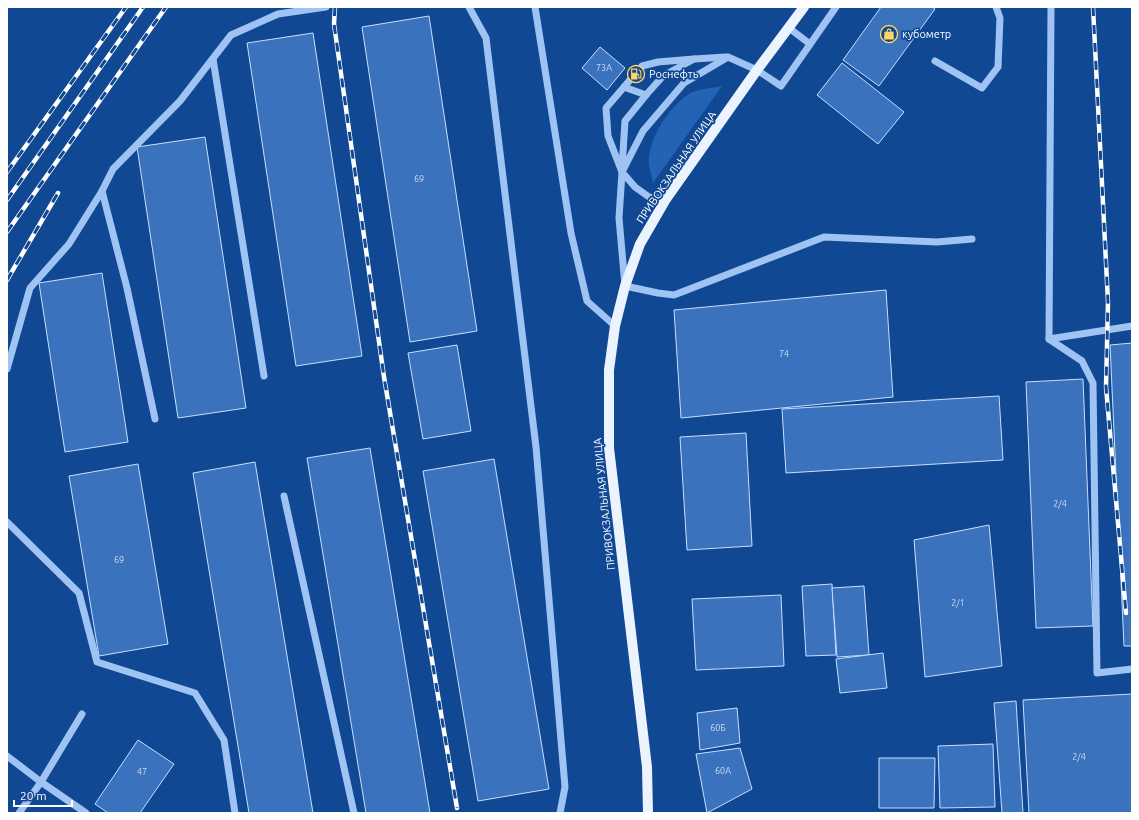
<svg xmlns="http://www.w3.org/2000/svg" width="1139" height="820" viewBox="0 0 1139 820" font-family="Ubuntu,sans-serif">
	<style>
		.green { fill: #2362b4 }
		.building { fill: #3a72bd; stroke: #c7dffd }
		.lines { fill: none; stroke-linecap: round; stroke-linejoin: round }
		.minor { stroke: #9fc4f3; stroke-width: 7 }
		.major { stroke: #ebf3ff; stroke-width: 10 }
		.rail-casing { stroke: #fff; stroke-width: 4.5 }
		.rail { stroke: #114894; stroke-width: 3; stroke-dasharray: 9; stroke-linecap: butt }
		.labels { text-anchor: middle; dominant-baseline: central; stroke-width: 3.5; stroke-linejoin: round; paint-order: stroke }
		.number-label { font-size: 9px; fill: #cedcee }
		.poi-label { font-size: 11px; fill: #fff; stroke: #114894; text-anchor: start }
		.street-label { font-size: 11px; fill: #fff; stroke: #114894 }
	</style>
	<rect width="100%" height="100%" fill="#114894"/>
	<path class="green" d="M722,86L653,183C652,177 650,171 649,165C647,140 668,108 689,94C695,89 713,88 722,86Z"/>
	<g class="building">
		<path d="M881,7H932L935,9L879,86L843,60Z"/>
		<path d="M429,16L477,331L410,342L362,27Z"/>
		<path d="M313,33L362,356L296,366L247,43Z"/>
		<path d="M600,47L625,68L607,90L582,68Z"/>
		<path d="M842,63L904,112L878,144L817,95Z"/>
		<path d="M205,137L246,408L178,418L137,147Z"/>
		<path d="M102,273L128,442L65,452L39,283Z"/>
		<path d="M886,290L893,397L681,418L674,310Z"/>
		<path d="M1132,343V646H1124L1110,345Z"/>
		<path d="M457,345L471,431L423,439L408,353Z"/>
		<path d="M1083,379L1093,626L1036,628L1026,382Z"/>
		<path d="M999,396L1003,460L786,473L782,409Z"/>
		<path d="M746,433L752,546L687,550L680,437Z"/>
		<path d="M370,448L430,813H366L307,458Z"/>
		<path d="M494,459L549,789L478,801L423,471Z"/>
		<path d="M255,462L313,813H249L193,473Z"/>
		<path d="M138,464L168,644L99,656L69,476Z"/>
		<path d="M989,525L1002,666L925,677L914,540Z"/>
		<path d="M832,584L836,655L806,656L802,586Z"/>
		<path d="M864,586L869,655L837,657L832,588Z"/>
		<path d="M781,595L784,666L696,670L692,599Z"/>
		<path d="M883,653L887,688L840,693L836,659Z"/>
		<path d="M1132,694V813H1029L1023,700Z"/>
		<path d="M1016,701L1023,813H1002L994,703Z"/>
		<path d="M737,708L740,743L700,750L697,713Z"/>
		<path d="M138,740L174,764L140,813H108L95,804Z"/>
		<path d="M993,744L995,807L940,808L938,746Z"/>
		<path d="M740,748L752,789L707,813L696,754Z"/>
		<path d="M879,758H935L934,808H879Z"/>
	</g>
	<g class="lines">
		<g class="minor">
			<path d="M469,7L486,38L536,447L565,787L560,813"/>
			<path d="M535,7L571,233L587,301L615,326"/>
			<path d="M836,7L781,86L757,70L728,57L684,83L643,131L622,172L619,218L625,286L658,293L674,295L824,237L937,242L972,239"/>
			<path d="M1051,7L1049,339L1082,361L1093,383L1097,673L1132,669"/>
			<path d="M789,28L810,44"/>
			<path d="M213,59L264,376"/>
			<path d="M935,61L982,88L998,67L1000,18L996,7"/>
			<path d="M624,87L646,95"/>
			<path d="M622,168L625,121L646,95L663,76L694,59L726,57"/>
			<path d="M102,191L127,288L155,419"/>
			<path d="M666,199L649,197L635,187L622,172L608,136L606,108L642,66L658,62L694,59"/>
			<path d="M1049,339L1132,326"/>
			<path d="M7,369L30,288L69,244L102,191L113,169L180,101L231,35L278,14L326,7"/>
			<path d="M284,496L354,813"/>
			<path d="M7,522L79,593L97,662L195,693L224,740L235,813"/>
			<path d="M7,756L41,782L86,813"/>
			<path d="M19,813L41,782L82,714"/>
		</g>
		<path class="major" d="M648,813L647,767L609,448V370L615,326L625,286L640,244L666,199L757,70L804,7"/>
		<g class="rail-casing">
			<g id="rail">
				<path d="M335,7L334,24L384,377L457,808"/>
				<path d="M1093,7L1108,302L1106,387L1126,613"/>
				<path d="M7,172L126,7"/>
				<path d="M7,200L143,7"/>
				<path d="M7,232L166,7"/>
				<path d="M7,280L58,193"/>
			</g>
		</g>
		<use href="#rail" class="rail"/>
	</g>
	<defs>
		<g id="shop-ring" transform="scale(0.9)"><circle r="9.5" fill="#114894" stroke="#ffd461" stroke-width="1.5"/><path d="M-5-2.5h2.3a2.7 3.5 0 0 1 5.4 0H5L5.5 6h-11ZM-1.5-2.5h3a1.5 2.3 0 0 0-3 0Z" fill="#ffd461"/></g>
		<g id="fuel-ring" transform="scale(0.9)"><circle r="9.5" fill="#114894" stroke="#ffd461" stroke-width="1.5"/><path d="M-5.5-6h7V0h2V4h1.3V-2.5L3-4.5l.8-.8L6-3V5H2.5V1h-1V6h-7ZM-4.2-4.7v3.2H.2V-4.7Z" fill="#ffd461"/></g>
	</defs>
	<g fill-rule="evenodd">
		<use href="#shop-ring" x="889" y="34"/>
		<use href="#fuel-ring" x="636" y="74"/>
	</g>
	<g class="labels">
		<g class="number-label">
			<text x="604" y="68">73А</text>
			<text x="419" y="179">69</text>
			<text x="784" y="354">74</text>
			<text x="1060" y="504">2/4</text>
			<text x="119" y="560">69</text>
			<text x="958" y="603">2/1</text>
			<text x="718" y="728">60Б</text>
			<text x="1079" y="757">2/4</text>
			<text x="723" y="771">60А</text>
			<text x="142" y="772">47</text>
		</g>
		<g class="poi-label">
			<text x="902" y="34">кубометр</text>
			<text x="649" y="74">Роснефть</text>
		</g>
		<g class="street-label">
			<text transform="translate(676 167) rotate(-56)">ПРИВОКЗАЛЬНАЯ УЛИЦА</text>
			<text transform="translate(604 504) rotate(-96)">ПРИВОКЗАЛЬНАЯ УЛИЦА</text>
		</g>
	</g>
	<rect width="1139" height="820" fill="none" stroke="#ffffff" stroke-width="16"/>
	<path d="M14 800v6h58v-6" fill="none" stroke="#ffffff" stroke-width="2"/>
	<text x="20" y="800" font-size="12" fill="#ffffff" stroke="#114894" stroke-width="3" paint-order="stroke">20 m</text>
</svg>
